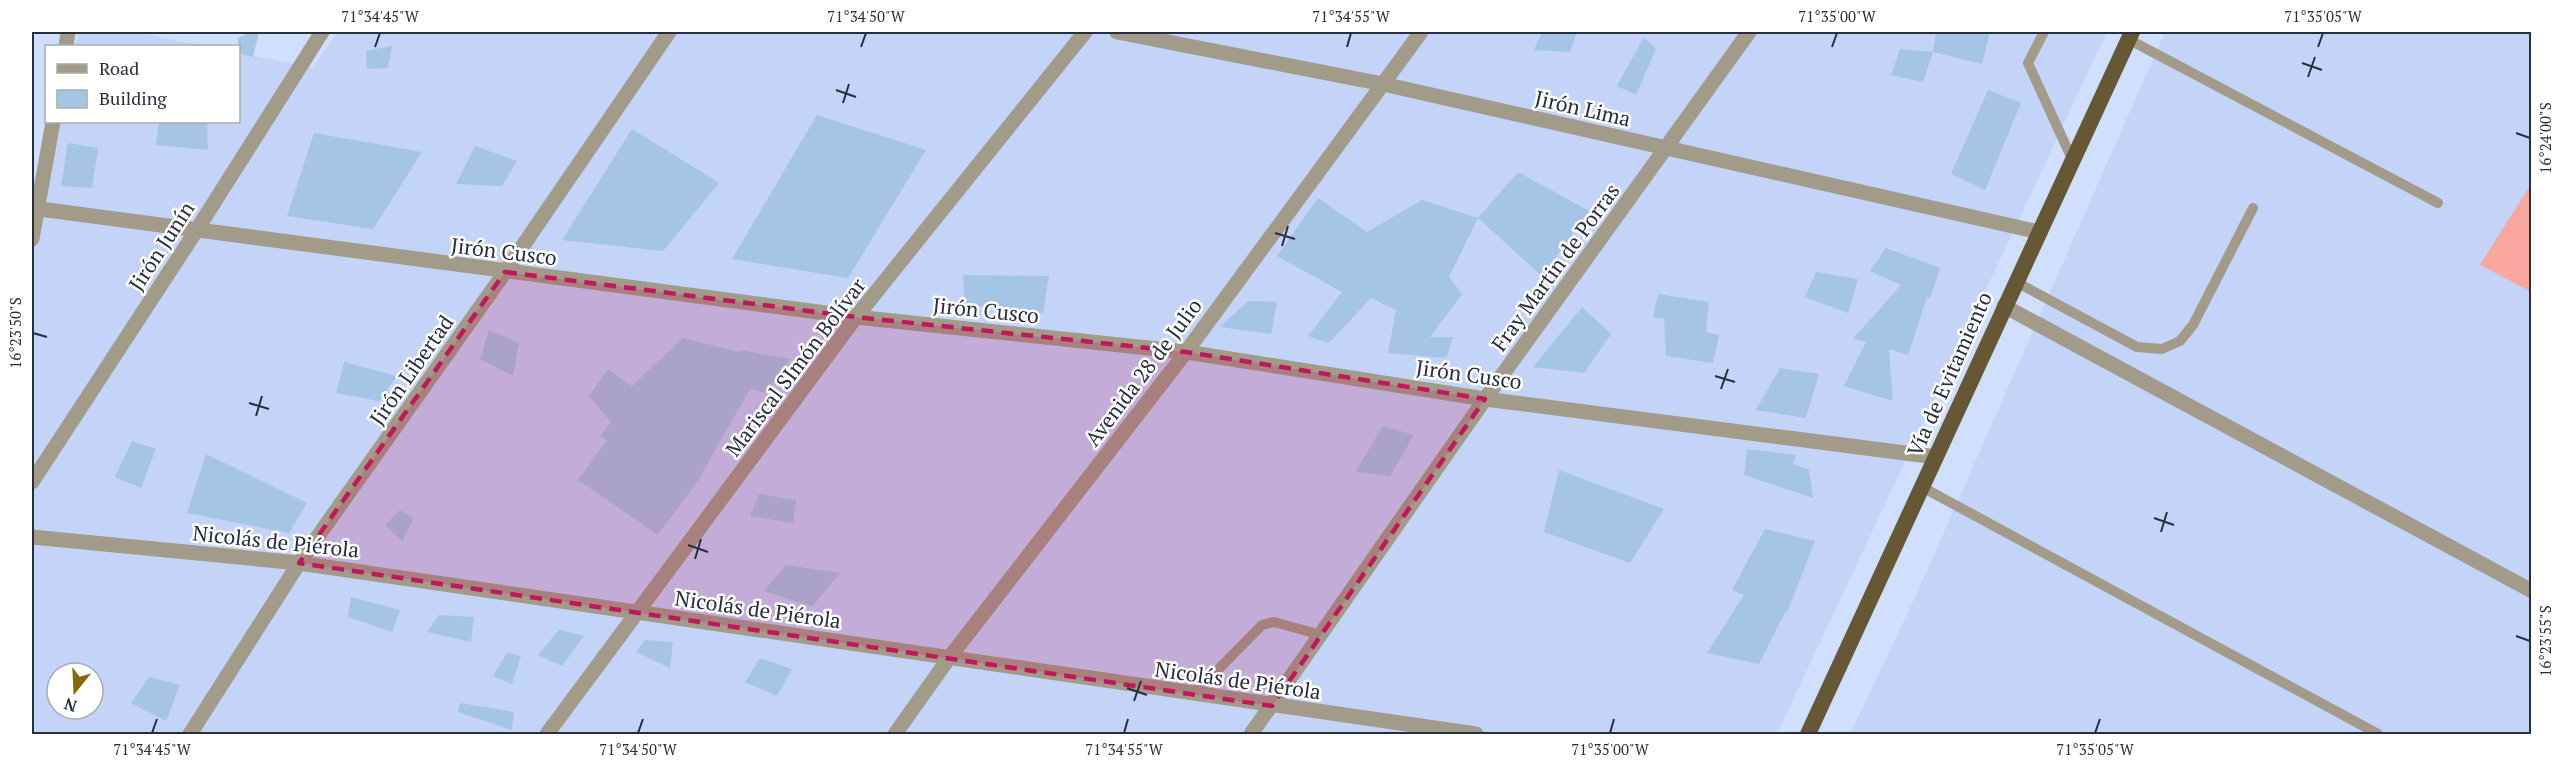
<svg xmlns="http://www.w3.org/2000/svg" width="2563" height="766" viewBox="0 0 2563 766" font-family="'PT Serif',serif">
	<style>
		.built { fill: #c4d3f8; fill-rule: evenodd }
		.green { fill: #f8a79c }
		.building { fill: #a4c5e5 }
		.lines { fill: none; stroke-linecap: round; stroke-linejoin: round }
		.service { stroke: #a29b89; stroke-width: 10 }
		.minor { stroke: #a29b89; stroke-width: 15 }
		.trunk { stroke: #665835; stroke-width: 16 }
		.marked { fill: #c2185b; fill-opacity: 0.2; stroke: #c2185b; stroke-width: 4.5; stroke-dasharray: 12 8; stroke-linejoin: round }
		.ticks { fill: none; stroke: #282e3d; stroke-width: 2 }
		.labels { text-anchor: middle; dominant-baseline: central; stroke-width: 5; stroke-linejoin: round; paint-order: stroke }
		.street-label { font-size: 21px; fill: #282e3d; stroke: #fff }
		.neatline { fill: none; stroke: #282e3d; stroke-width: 2 }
		.ticks-label { font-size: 15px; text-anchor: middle; fill: #282e3d }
	</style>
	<rect width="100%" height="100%" fill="#d1dfff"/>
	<g class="built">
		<path d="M78,32H133L207,46H75Z"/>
		<path d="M337,32H2107L1777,734H32V200H47L61,122H238L239,53L313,68ZM57,673H93V709H57Z"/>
		<path d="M2165,32H2531V184L2481,265L2531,292V734H1850L1918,591Z"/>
	</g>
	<path class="green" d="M2531,184V292L2480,265Z"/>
	<g class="building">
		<path d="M250,32H259L253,57L238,53V38Z"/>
		<path d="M1542,32H1577L1570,52L1534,50Z"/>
		<path d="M1936,32H1990L1982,64L1933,52Z"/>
		<path d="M1644,37L1656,49L1636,95L1617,86Z"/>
		<path d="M392,46L388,68L367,69L366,51Z"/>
		<path d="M1900,49L1933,52L1923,82L1891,75Z"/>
		<path d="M1988,90L2021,103L1985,190L1951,174Z"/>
		<path d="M817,115L926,150L848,278L732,259Z"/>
		<path d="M159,122H207L208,150L156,145Z"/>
		<path d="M632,129L719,183L663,251L562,240Z"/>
		<path d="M314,133L422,152L373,229L287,216Z"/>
		<path d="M68,143L98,148L92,188L61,186Z"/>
		<path d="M475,146L517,161L502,186L456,184Z"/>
		<path d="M1518,172L1589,211L1542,276L1478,218Z"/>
		<path d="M1318,198L1367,232L1422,200L1478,218L1449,277L1462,294L1430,337H1453L1446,358L1388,353L1396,310L1371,298L1329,343L1308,336L1342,292L1277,256Z"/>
		<path d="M1886,248L1940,268L1930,299L1927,297L1908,355L1889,349L1893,401L1844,386L1866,342L1853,339L1901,285L1870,271Z"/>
		<path d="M1816,272L1858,279L1848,313L1805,297Z"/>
		<path d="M963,275L1049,276L1043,313L965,305Z"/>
		<path d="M1658,294L1709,302L1706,332L1719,335L1713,363L1666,356L1664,318H1653Z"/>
		<path d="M1248,301L1277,302L1271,334L1220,327Z"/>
		<path d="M1582,307L1611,334L1584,373L1533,367Z"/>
		<path d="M489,330L519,343L513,376L480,359Z"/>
		<path d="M683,338L740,352L741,350L790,359L766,393L750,389L699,479L658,535L578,480L607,440L600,437L611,422L589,396L608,369L632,386Z"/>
		<path d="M344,362L397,376L379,401L336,393Z"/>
		<path d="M1780,368L1819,374L1806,418L1756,410Z"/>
		<path d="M1383,426L1414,435L1390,476L1355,472Z"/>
		<path d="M132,441L156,449L141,488L115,477Z"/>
		<path d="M1747,449L1796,455L1793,464L1809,470L1813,498L1744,475Z"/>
		<path d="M206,454L307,503L289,533L187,513Z"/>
		<path d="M1559,470L1664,509L1630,563L1544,532Z"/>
		<path d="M759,494L796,500L793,523L750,516Z"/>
		<path d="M400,510L414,519L402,541L385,525Z"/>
		<path d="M1765,529L1815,541L1787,613L1785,612L1759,664L1707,653L1744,595L1732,590Z"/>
		<path d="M786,565L840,573L812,607L764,591Z"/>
		<path d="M351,597L400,610L392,632L348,617Z"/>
		<path d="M439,615L474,617L471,642L427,632Z"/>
		<path d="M559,630L584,636L562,666L538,655Z"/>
		<path d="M645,640L673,642L670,668L636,652Z"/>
		<path d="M507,653L521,656L512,684L493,676Z"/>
		<path d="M760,658L792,669L777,696L745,682Z"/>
		<path d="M149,677L180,685L166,721L131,703Z"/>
		<path d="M460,703L514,712L512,730L458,712Z"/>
	</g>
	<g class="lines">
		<g class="service">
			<path d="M2044,32L2028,63L2072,159"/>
			<path d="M2128,39L2438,203"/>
			<path d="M2016,282L2137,347L2162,349L2180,341L2193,325L2253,208"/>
			<path d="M1922,487L2378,734"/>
			<path d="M1193,695L1262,625L1274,622L1321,635"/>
		</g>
		<g class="minor">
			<path d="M1117,32L1383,84L2039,232"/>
			<path d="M66,46L68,32"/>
			<path d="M32,208L856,317L1186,352L1485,399L1936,457"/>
			<path d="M32,239L53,122"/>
			<path d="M2004,306L2532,591"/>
			<path d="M32,482L196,231L322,32"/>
			<path d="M32,537L299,563L1476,734"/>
			<path d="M190,734L299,563L505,272L669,32"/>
			<path d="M547,734L856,317L1085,32"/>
			<path d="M895,734L949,658L1186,352L1421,32"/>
			<path d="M1251,734L1485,399L1749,32"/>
		</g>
		<path class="trunk" d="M1808,734L2132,32"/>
	</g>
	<path class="marked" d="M505,272L856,317L1186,352L1485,399L1272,706L299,563Z"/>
	<path class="ticks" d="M375,47L380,33M861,47L866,33M1347,47L1351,33M1832,47L1837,33M2318,47L2323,33M2302,63L2322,70M2308,77L2315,57M836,90L856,97M843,103L849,84M2516,133L2530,138M1275,233L1295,239M1282,246L1288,226M33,333L47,337M1715,376L1735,382M1721,389L1728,369M249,403L269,409M256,416L262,396M2154,518L2174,525M2161,532L2167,512M688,545L708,552M695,559L701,539M2516,636L2530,641M1127,688L1147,695M1134,701L1141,681M152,733L157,719M638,733L643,719M1124,733L1128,719M1610,733L1614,719M2095,733L2100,719"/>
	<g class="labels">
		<g class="street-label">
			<text transform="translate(1583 108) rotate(13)">Jirón Lima</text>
			<text transform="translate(161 246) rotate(-57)">Jirón Junín</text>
			<text transform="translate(504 251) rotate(7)">Jirón Cusco</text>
			<text transform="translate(1555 267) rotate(-54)">Fray Martin de Porras</text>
			<text transform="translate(986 310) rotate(6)">Jirón Cusco</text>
			<text transform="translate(795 367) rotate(-53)">Mariscal SImón Bolívar</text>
			<text transform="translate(411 370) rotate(-55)">Jirón Libertad</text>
			<text transform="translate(1143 372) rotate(-53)">Avenida 28 de Julio</text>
			<text transform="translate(1469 374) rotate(8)">Jirón Cusco</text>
			<text transform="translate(1949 374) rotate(-66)">Vía de Evitamiento</text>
			<text transform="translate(276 541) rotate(6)">Nicolás de Piérola</text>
			<text transform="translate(758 609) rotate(8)">Nicolás de Piérola</text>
			<text transform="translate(1238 680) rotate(8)">Nicolás de Piérola</text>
		</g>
	</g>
	<rect width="2563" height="766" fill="none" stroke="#ffffff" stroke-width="66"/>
	<rect x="45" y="45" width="195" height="78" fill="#ffffff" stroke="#a9abb1" stroke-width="1.5"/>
	<rect x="57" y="64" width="30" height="9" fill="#a29b89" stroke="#a9abb1" stroke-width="1.5"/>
	<text x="99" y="75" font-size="18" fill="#282e3d">Road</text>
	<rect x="57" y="90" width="30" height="18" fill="#a4c5e5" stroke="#a9abb1" stroke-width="1.5"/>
	<text x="99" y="105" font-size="18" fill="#282e3d">Building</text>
	<g transform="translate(75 691) rotate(198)"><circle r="28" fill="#ffffff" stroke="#a9abb1" stroke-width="1.5"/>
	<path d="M0-4.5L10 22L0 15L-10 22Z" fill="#886907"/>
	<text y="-9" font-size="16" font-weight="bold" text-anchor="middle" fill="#282e3d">N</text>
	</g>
	<rect x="33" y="33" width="2497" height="700" class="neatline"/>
	<g class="ticks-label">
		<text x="380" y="22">71°34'45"W</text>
		<text x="866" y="22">71°34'50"W</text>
		<text x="1351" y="22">71°34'55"W</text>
		<text x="1837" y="22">71°35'00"W</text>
		<text x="2323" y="22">71°35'05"W</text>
		<text transform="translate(2546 138) rotate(-90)" y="5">16°24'00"S</text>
		<text transform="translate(16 333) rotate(-90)" y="5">16°23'50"S</text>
		<text transform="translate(2546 641) rotate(-90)" y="5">16°23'55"S</text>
		<text x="152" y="755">71°34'45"W</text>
		<text x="638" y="755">71°34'50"W</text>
		<text x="1124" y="755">71°34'55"W</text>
		<text x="1610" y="755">71°35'00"W</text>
		<text x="2095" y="755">71°35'05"W</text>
	</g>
</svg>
